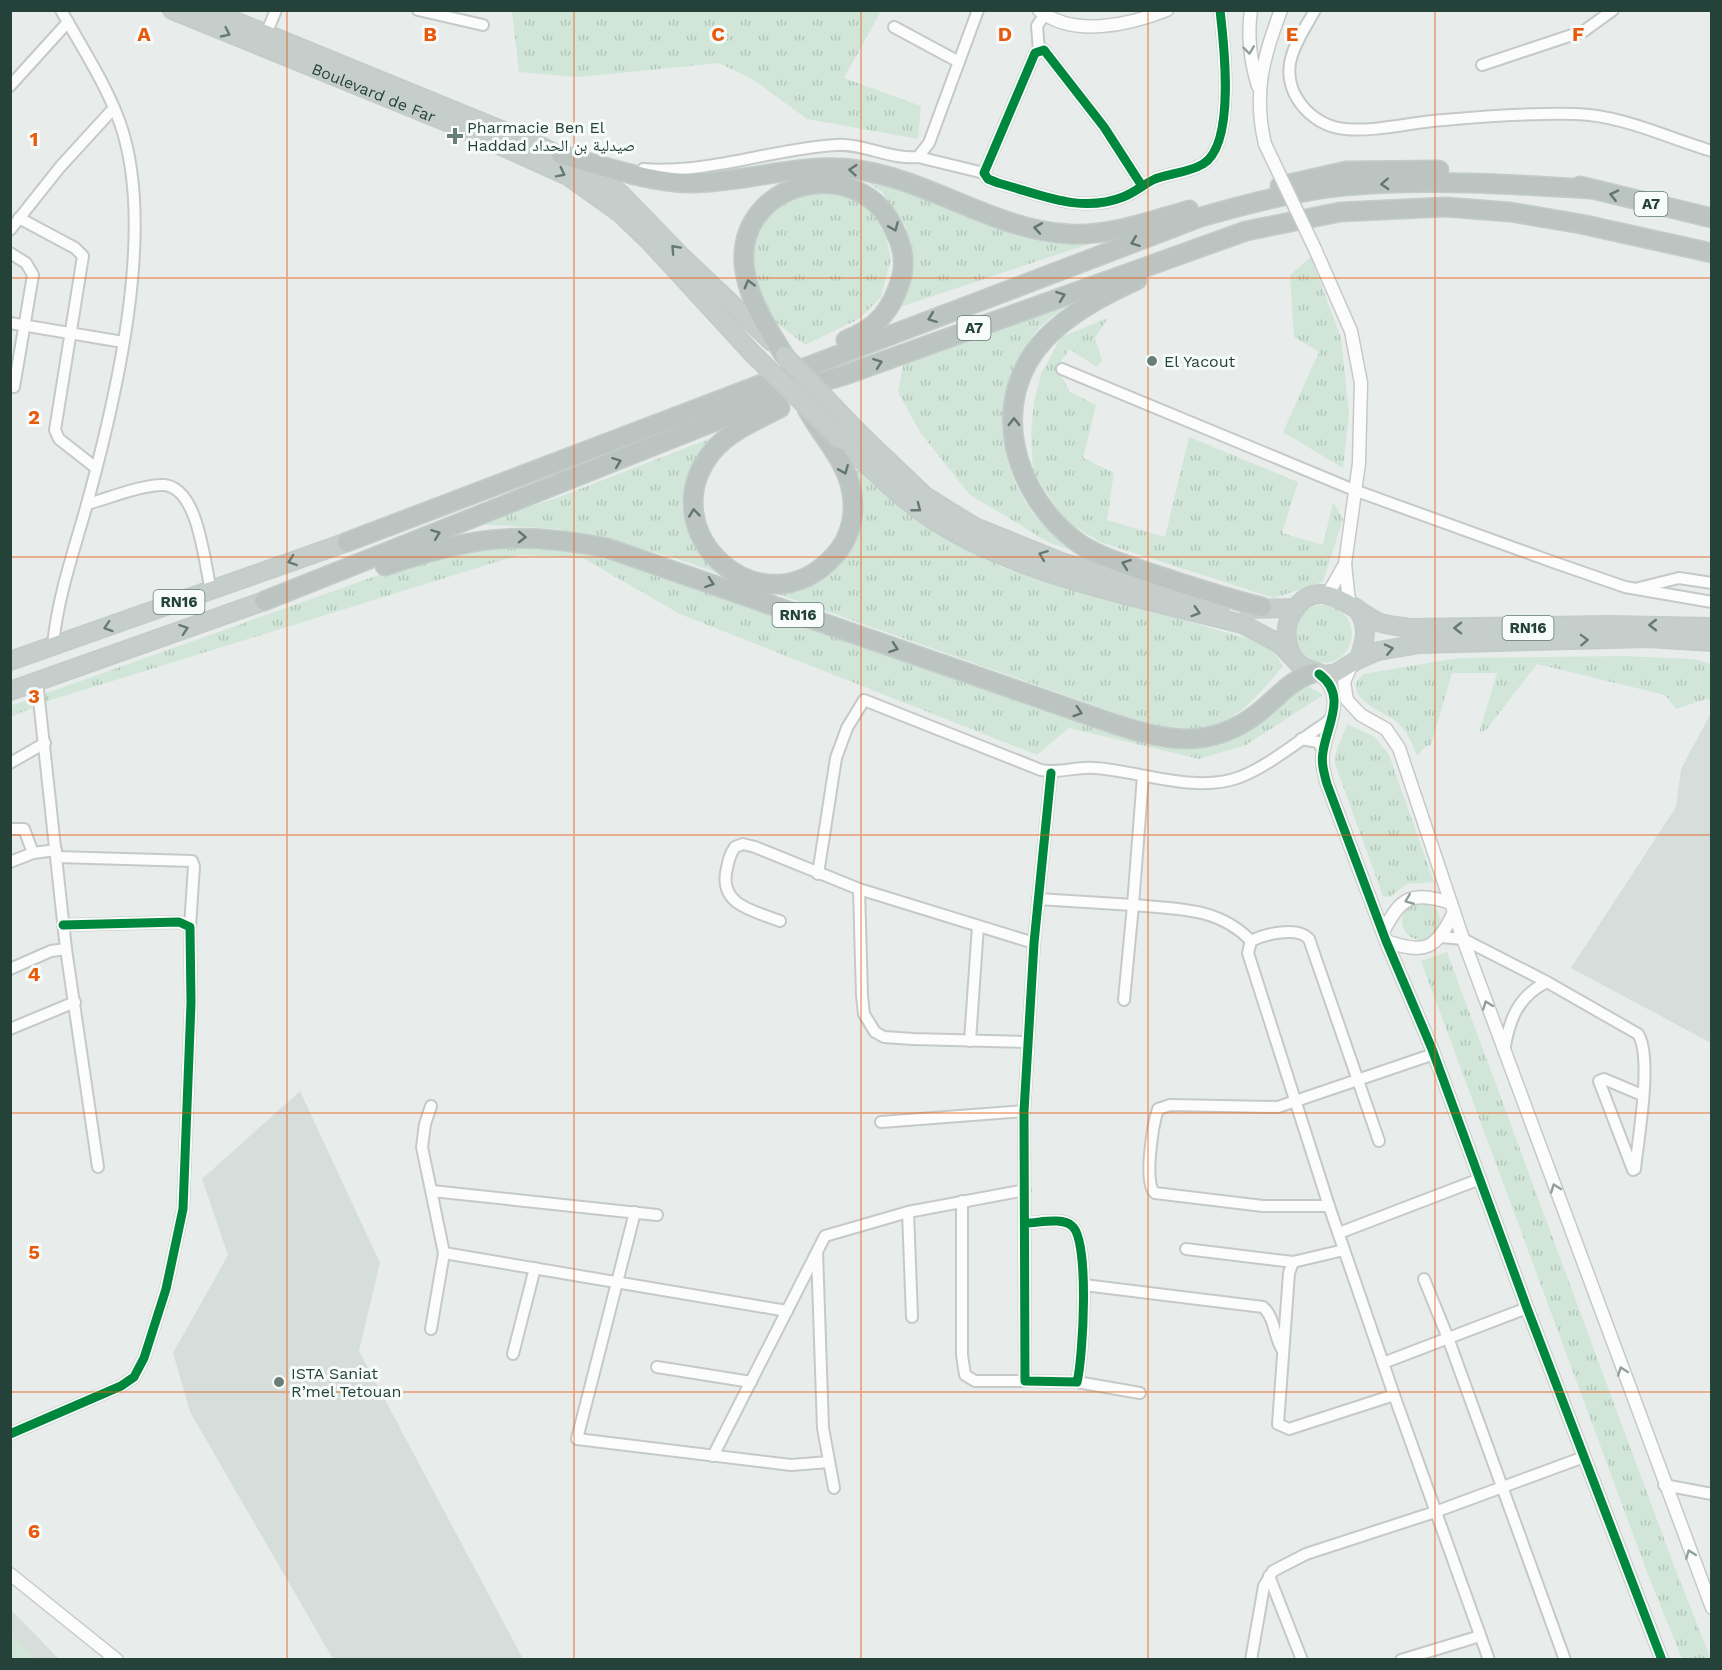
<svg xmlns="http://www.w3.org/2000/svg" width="1722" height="1670" viewBox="0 0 1722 1670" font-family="'Work Sans','Noto Naskh Arabic',sans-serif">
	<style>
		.built { fill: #d6dedb }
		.grass { fill: url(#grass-tufts) }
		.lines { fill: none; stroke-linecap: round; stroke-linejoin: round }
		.minor-casing { stroke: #c5cac8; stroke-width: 14 }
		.tertiary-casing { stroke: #c5cac8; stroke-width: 15 }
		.trunk-casing { stroke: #c3ccc9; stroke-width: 20 }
		.motorway-casing { stroke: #c3ccc9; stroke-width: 21 }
		.minor { stroke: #fcfcfc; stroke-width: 10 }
		.tertiary { stroke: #fcfcfc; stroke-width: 12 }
		.trunk { stroke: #c6cecc; stroke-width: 16 }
		.motorway { stroke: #bcc4c2; stroke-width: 18 }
		.tertiary-bridge-casing { stroke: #c5cac8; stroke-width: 15; stroke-linecap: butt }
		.trunk-bridge-casing { stroke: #c3ccc9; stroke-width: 20; stroke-linecap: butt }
		.tertiary-bridge { stroke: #fcfcfc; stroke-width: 12 }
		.trunk-bridge { stroke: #c6cecc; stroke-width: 16 }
		.cycleway-casing { stroke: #f7fbf9; stroke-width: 13 }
		.cycleway { stroke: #00873e; stroke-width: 9 }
		.oneway { stroke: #657a74 }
		.oneway2 { stroke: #909f9b }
		.oneway3 { stroke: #617670 }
		.grid { fill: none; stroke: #e8590c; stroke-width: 1.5; stroke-opacity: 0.55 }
		.poi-dot { fill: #697e78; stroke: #f7fbf9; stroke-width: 2 }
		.labels { text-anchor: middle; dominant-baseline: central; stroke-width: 6; stroke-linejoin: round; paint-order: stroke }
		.shield { fill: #f7fbf9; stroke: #637a73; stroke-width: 1.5 }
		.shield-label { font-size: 15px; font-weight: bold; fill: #24423a }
		.street-label { font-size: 16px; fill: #24423a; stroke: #f7fbf9 }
		.poi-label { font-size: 16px; fill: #24423a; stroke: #f7fbf9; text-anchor: start }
		.grid-label { font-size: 20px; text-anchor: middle; font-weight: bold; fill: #e8590c; stroke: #f7fbf9; stroke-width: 6; stroke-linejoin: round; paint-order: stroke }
	</style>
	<defs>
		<pattern id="grass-tufts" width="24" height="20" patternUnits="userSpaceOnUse" patternTransform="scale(1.5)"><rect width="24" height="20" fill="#d1e6d8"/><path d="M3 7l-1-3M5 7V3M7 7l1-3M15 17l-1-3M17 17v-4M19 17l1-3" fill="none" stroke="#b3c6ba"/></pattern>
	</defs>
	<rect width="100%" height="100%" fill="#e8edeb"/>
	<g class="built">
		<path d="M1711,713V1043L1571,968L1676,807L1681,769Z"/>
		<path d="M300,1091L380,1263L359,1351L523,1659H333L190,1412L173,1353L228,1255L202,1179Z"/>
		<path d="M11,1610L59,1659H11Z"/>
	</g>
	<g class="grass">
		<path d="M512,11H881L844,78L921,106L918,139L807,119L752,79L719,63L579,77L519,72Z"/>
		<path d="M857,174L976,215L1107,238L900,307L911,277L906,227L882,192Z"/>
		<path d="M836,191L861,202L883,222L891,259L881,297L859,319L805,345L772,319L756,283L750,253L754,230L770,211L791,196Z"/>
		<path d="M1311,257L1341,338L1349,413L1343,468L1283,432L1319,352L1294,337L1290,275Z"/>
		<path d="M1074,302C1061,310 1041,323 1032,337C993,398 992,471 1044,526C1055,537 1072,546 1085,555L1048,542L969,494L920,432L898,392L904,361Z"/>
		<path d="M1108,318L1095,338L1102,360L1097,367L1069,349L1057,368L1070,392L1096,405L1083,458L1114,473L1107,520L1165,537L1189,437L1298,482L1282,533L1323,545L1333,502L1343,519L1323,582L1274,598L1100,542L1066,521L1033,473L1031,433L1034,402L1041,374L1061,337Z"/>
		<path d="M709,439L691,467L682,507L692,538L711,564L746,581L819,567L848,530L845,457L913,517L1001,567L1269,645L1283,666C1255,699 1229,732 1182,730C1167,730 1151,723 1136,720L672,557L559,529L477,524L559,497Z"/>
		<path d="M481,547H558L650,565L1187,742L1305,684L1323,695L1246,745L1199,759L1069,728L1037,755L680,614L583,558L519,555L48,701L11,717L10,706L438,554Z"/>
		<circle cx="1323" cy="634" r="29"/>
		<path d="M1623,656L1694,659L1711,664V701L1706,699L1676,709L1665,695L1537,664L1486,730L1479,733L1497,673H1452L1431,745L1425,747L1417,756C1412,744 1408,732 1398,723C1386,712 1338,697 1363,674L1458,658Z"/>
		<path d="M1347,724L1375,737L1389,755L1434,882L1407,884L1390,897L1383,896L1335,764L1336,752Z"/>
		<circle cx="1421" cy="921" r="19"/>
		<path d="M1447,952L1673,1563L1711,1659H1682L1647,1572L1421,961Z"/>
		<path d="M11,1634L35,1659H11Z"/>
	</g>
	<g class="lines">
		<g class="minor-casing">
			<g id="minor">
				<path d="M418,10L483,25"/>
				<path d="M1315,10C1307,25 1297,39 1292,55C1280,90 1310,126 1345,129C1377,132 1412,122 1444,120C1487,116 1533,113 1576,114C1621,115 1668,138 1712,151"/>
				<path d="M894,27L959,62"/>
				<path d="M266,34L276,10"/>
				<path d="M1039,51L1037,26L1044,15"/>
				<path d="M1482,65L1584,31L1613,10"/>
				<path d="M10,86L68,22"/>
				<path d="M918,157L984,173"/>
				<path d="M643,169C709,174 771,149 836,145C863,143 891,160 918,157L929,143L978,10"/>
				<path d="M1142,186L1104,127L1044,50L1035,53L984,173L988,179L998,183C1040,194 1080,214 1123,197C1134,193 1144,184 1155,179C1170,173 1188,173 1203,164C1236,144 1224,44 1220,10"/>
				<path d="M19,218L75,248L83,256L55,430L59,439L96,468"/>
				<path d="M10,230L60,167L114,108"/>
				<path d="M10,253L26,263L33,275L14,387"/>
				<path d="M10,323L123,342"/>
				<path d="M1062,369L1354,490L1553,562L1625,587L1712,602"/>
				<path d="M87,504C107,499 143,484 164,485C199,488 204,563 211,590"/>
				<path d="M1639,588L1679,578L1712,583"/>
				<path d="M53,645C58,595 74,551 87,504C116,398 157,228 120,123C106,84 81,46 61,10"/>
				<path d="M37,681L66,949L98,1167"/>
				<path d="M1301,739L1318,742L1323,750"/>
				<path d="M10,763L45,743"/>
				<path d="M1143,776L1133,905C1177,909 1219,907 1251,941"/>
				<path d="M10,829H24L33,853"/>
				<path d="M57,857L192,861L194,866L190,927"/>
				<path d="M10,862L33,853L56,850"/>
				<path d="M818,874L836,758L847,728L864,700L1041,770C1059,774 1076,766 1095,768C1140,771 1196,794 1240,777C1267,767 1301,739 1326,723L1333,715"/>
				<path d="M859,889L862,996L864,1014L875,1032L884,1037L913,1039L1028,1042"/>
				<path d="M1038,899L1133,905L1124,1000"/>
				<path d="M780,921C755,911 721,906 726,873C728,863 729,855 735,847L743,844L755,847L859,889L1034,943"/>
				<path d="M1441,937L1463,939L1547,982L1638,1034C1653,1057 1638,1139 1635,1169L1633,1170L1599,1081L1604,1079L1642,1095"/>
				<path d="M10,969L51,951L66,949"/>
				<path d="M10,1029L75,1002"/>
				<path d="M970,1041L978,926"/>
				<path d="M1504,1051C1509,1020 1518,996 1547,982"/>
				<path d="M881,1122L1024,1111"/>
				<path d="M1379,1141L1309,939C1298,926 1264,934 1251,941L1248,953L1329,1206L1394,1395"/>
				<path d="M432,1191L657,1215"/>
				<path d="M962,1201V1355L965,1375L975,1381H1025"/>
				<path d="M1329,1206H1263L1155,1193C1143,1184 1153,1124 1158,1109L1170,1105L1278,1107L1434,1054"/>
				<path d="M635,1212L577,1439L791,1465L829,1462"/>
				<path d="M908,1212L912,1317"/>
				<path d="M1026,1223C1039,1223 1062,1217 1072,1226C1090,1240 1083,1359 1077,1382L1025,1381L1024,1111L1034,943L1051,773"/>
				<path d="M1339,1233L1480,1179"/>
				<path d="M1186,1249L1293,1262L1344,1250"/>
				<path d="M817,1252L823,1428L834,1488"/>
				<path d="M444,1253L787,1311"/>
				<path d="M1293,1262L1289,1273L1278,1424L1289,1429L1394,1395L1489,1660"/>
				<path d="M1424,1279L1448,1338L1565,1660"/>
				<path d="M1084,1285L1263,1307C1275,1317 1274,1338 1283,1351"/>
				<path d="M431,1329L444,1253L422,1147L425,1124L431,1106"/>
				<path d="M513,1354L535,1268"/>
				<path d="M1383,1363L1527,1308"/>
				<path d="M657,1367L751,1382"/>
				<path d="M1077,1382L1140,1393"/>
				<path d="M10,1434L121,1386L134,1377L144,1358L166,1289L183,1209L191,1003L190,927L179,922L63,925"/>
				<path d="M713,1456L825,1236L908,1212L1025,1190"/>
				<path d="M1664,1485L1712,1494"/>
				<path d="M1269,1576L1302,1660"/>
				<path d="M1251,1660L1264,1586L1273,1571L1306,1554L1435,1512L1584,1457"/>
				<path d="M1401,1660L1480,1636"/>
			</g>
		</g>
		<g class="tertiary-casing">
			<g id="tertiary">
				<path d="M1039,10C1073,38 1129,25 1167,10"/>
				<path d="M1251,10C1247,37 1250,60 1258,86"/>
				<path d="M1265,144C1253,94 1263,57 1281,10"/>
				<path d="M1315,249L1351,331L1361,383L1359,463L1345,564L1349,602"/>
				<path d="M1328,594L1345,564"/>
				<path d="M1351,666L1344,682L1347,700L1361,715L1386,729L1399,748L1463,939L1712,1608"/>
				<path d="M1319,674C1348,695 1327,724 1323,752C1321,763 1324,773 1327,784L1386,941L1432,1049L1527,1308L1662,1660"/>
				<path d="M1383,932C1401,896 1412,891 1451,903"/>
				<path d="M1386,941C1426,955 1436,949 1454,912"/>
				<path d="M10,1574L117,1660"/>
			</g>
		</g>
		<g class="trunk-casing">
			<g id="trunk">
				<path id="s1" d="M172,10L454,125L568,176L620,213L650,242L752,353"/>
				<path d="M208,10L543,147L585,169L621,194L680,255L772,342"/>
				<path d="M860,434L925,496L975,527L1064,563L1221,604"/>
				<path d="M842,441C874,471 905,504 943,526C1029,578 1145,599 1242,624L1280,644L1301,666L1324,675L1336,673L1359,659L1378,651L1420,644L1648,638L1712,642"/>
				<path d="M1356,608C1370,625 1365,641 1359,659"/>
				<path d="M1249,609L1296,608"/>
				<path d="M1291,654C1285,638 1284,625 1294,610C1320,573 1353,610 1378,622C1388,626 1399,626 1410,628L1609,625L1712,627"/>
				<path d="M10,661L347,542"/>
				<path d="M10,691L264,601"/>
			</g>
		</g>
		<g class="motorway-casing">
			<g id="motorway">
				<path d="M561,155C604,166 649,183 694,183C747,182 799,163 852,169C928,178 993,230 1069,234C1110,236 1151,221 1189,210"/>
				<path d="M1280,186L1346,171L1439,170"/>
				<path d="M1580,186L1712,218"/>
				<path d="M1137,280C1104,295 1070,313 1045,339C986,402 1014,495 1077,542C1096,556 1122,563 1144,571C1183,584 1221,597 1262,607"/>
				<path d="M784,355C767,327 747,298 744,264C738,178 862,152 895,231C902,245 906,263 901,279C892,310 877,328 846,340"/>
				<path d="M780,408C757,420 728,432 712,452C648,532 762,635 834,556C852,537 857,510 850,484C842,456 821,435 807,409"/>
				<path d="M347,542L1201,217C1247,204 1296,191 1344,186C1426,179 1508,184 1590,189"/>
				<path d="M385,566C472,537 517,530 607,548L1097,718C1156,738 1204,755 1258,713C1276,699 1290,680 1313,673"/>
				<path d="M264,601L796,389L842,376L1246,231L1340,212L1445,207L1510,212L1581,224L1712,253"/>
			</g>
		</g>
		<use href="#minor" class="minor"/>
		<use href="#tertiary" class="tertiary"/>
		<use href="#trunk" class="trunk"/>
		<use href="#motorway" class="motorway"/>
		<g class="tertiary-bridge-casing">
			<path id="tertiary-bridge" d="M1265,144L1315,249"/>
		</g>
		<g class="trunk-bridge-casing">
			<g id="trunk-bridge">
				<path d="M752,353L842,441"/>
				<path d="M784,355L860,434"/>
			</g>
		</g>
		<use href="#tertiary-bridge" class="tertiary-bridge"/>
		<use href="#trunk-bridge" class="trunk-bridge"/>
		<g class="cycleway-casing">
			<g id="cycleway">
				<path d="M1142,186L1104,127L1044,50L1035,53L984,173L988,179L998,183C1040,194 1080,214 1123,197C1134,193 1144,184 1155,179C1170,173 1188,173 1203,164C1236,144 1224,44 1220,10"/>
				<path d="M1319,674C1348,695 1327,724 1323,752C1321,763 1324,773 1327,784L1386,941L1432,1049L1527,1308L1662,1660"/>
				<path d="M1026,1223C1039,1223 1062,1217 1072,1226C1090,1240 1083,1359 1077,1382L1025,1381L1024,1111L1034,943L1051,773"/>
				<path d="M10,1434L121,1386L134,1377L144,1358L166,1289L183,1209L191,1003L190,927L179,922L63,925"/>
			</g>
		</g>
		<use href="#cycleway" class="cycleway"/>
	</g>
	<defs><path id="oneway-chevron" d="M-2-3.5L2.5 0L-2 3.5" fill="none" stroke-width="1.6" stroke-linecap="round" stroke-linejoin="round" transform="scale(1.5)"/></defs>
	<g class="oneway">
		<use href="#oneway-chevron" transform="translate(226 33) rotate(25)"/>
		<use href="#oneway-chevron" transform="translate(561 173) rotate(27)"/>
		<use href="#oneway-chevron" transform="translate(675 249) rotate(-133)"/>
		<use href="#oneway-chevron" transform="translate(917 508) rotate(38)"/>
		<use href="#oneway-chevron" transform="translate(1043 555) rotate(-159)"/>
		<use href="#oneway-chevron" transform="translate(292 561) rotate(161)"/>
		<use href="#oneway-chevron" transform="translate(1196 612) rotate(17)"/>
		<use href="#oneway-chevron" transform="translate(1653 625) rotate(-180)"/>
		<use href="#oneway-chevron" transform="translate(108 627) rotate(162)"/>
		<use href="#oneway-chevron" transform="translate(1458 628) rotate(180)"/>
		<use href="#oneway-chevron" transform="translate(184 629) rotate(-19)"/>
		<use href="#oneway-chevron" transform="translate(1584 640) rotate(-2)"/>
		<use href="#oneway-chevron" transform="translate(1389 649) rotate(-13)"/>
	</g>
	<g class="oneway2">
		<use href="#oneway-chevron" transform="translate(1249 50) rotate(83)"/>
		<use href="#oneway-chevron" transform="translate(1409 900) rotate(158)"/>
		<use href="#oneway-chevron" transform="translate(1487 1005) rotate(-110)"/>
		<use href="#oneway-chevron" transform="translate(1555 1188) rotate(-110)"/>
		<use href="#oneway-chevron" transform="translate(1622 1371) rotate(-110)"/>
		<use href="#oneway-chevron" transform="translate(1690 1554) rotate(-111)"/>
	</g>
	<g class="oneway3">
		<use href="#oneway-chevron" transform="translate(853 170) rotate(-175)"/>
		<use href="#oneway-chevron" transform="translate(1385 184) rotate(177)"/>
		<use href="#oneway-chevron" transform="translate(1614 195) rotate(-167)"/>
		<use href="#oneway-chevron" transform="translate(894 227) rotate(67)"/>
		<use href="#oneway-chevron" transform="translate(1038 228) rotate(-170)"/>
		<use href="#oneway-chevron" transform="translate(1135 242) rotate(159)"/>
		<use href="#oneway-chevron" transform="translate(749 284) rotate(-105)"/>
		<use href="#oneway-chevron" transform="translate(1061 296) rotate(-20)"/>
		<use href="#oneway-chevron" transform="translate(932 318) rotate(159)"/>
		<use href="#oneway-chevron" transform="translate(878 363) rotate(-20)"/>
		<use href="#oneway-chevron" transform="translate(1014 422) rotate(-90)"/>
		<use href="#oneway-chevron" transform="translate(617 462) rotate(-21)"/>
		<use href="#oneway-chevron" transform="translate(844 470) rotate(68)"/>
		<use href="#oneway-chevron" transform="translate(694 513) rotate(-96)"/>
		<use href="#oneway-chevron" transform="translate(436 534) rotate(-21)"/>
		<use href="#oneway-chevron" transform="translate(522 537) rotate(1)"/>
		<use href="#oneway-chevron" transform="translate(1126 564) rotate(-160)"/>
		<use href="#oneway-chevron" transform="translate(710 583) rotate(19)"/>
		<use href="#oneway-chevron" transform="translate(894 648) rotate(19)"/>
		<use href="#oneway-chevron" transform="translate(1078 712) rotate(18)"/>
	</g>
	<path class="grid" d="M287,10V1660M574,10V1660M861,10V1660M1148,10V1660M1435,10V1660M10,278H1712M10,557H1712M10,835H1712M10,1113H1712M10,1392H1712"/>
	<g class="poi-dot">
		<path d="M452 127h6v6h6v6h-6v6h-6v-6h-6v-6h6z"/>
		<circle cx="1152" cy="361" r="6"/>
		<circle cx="279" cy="1382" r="6"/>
	</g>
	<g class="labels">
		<g class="shield">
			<rect x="1634.5" y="192" width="33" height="24" rx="4.5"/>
			<rect x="957.5" y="316" width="33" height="24" rx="4.5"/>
			<rect x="153.5" y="590" width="51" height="24" rx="4.5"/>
			<rect x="772.5" y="603" width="51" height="24" rx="4.5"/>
			<rect x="1502.5" y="616" width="51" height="24" rx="4.5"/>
		</g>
		<g class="shield-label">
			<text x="1651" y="204">A7</text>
			<text x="974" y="328">A7</text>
			<text x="179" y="602">RN16</text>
			<text x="798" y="615">RN16</text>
			<text x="1528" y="628">RN16</text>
		</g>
		<g class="street-label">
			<text stroke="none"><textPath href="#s1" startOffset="218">Boulevard de Far</textPath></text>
		</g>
		<g class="poi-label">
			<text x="467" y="127">Pharmacie Ben El<tspan x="467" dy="18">Haddad صيدلية بن الحداد</tspan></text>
			<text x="1164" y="361">El Yacout</text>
			<text x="291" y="1373">ISTA Saniat<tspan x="291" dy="18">R’mel Tetouan</tspan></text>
		</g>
	</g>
	<g class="grid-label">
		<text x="144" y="41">A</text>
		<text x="430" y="41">B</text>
		<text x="718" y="41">C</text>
		<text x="1005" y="41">D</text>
		<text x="1292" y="41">E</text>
		<text x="1578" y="41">F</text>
		<text x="34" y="146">1</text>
		<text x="34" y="424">2</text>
		<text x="34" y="703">3</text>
		<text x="34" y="981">4</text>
		<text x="34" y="1259">5</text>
		<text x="34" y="1538">6</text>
	</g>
	<rect width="1722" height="1670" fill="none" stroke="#24423a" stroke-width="24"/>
</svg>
